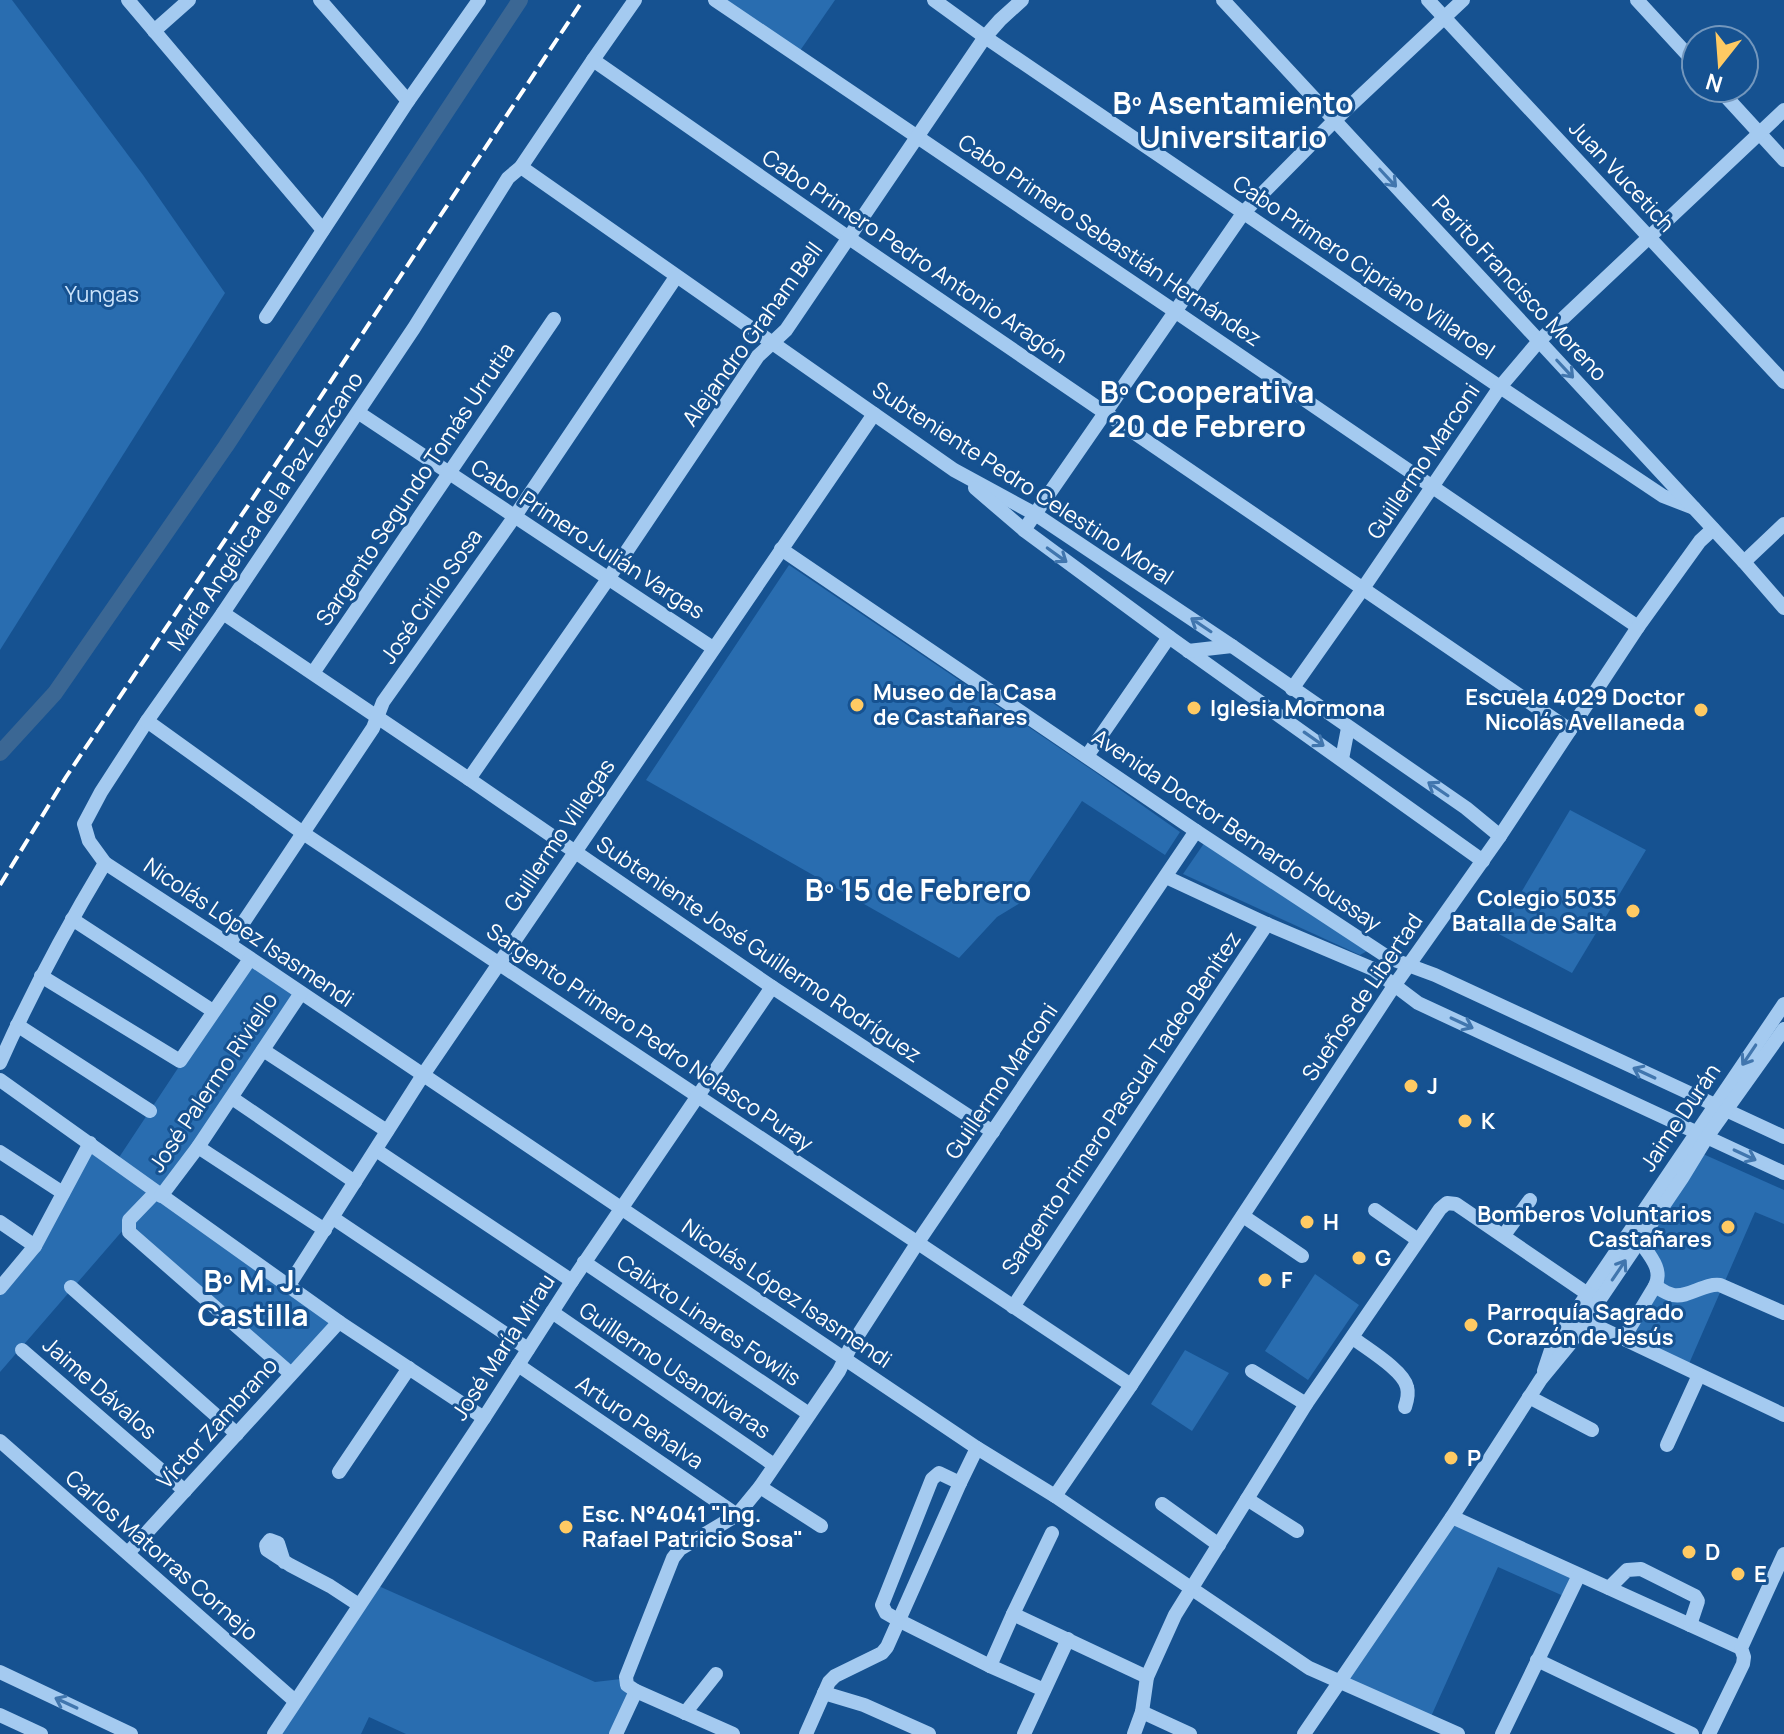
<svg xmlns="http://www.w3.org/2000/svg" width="1784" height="1734" viewBox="0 0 1784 1734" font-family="Manrope,sans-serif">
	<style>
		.green { fill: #296db0 }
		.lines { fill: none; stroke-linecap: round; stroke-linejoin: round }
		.canal { stroke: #3b6794; stroke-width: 16 }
		.minor { stroke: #a4caf0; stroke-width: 14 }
		.rail { stroke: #fff; stroke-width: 4; stroke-dasharray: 14 6; stroke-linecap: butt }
		.oneway { stroke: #4176ae }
		.poi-dot { fill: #ffca63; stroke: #165291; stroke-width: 3 }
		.labels { text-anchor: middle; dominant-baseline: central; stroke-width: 6; stroke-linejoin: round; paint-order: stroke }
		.street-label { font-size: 22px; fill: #fff; stroke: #165291 }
		.park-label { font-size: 22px; fill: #cbe3fb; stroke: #165291 }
		.poi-label { font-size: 22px; font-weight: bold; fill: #fff; stroke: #165291; text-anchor: start }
		.district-label { font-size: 30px; font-weight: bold; fill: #fff; stroke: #165291 }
	</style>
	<rect width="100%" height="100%" fill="#165291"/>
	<g class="green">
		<path d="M0,0H12L143,175L225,293L0,650Z"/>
		<path d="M718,0H835L797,55Z"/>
		<path d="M789,565L1095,772L1180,832L1165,855L1082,801L1021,893L1025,900L997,917L959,958L646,780Z"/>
		<path d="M1570,810L1646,850L1572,973L1497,933Z"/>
		<path d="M1205,842L1369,950L1360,955L1183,874Z"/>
		<path d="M250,959L301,993L161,1196L339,1322L290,1373L129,1232L130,1222L0,1372V1288L35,1246L90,1143L116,1162Z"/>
		<path d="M1703,1154L1784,1190V1224L1755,1212L1688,1366L1626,1341L1655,1286L1657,1268L1639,1240Z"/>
		<path d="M1315,1274L1359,1305L1308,1380L1265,1351Z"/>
		<path d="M1185,1350L1229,1373L1192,1431L1151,1404Z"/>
		<path d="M1450,1521L1579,1575L1568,1598L1498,1567L1429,1721L1340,1681Z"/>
		<path d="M374,1584L595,1682L621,1679L636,1691L616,1734H406L369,1717L361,1734H276Z"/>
	</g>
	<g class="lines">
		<path class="canal" d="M0,753L55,693L226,446L520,0"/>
		<g class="minor">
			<path d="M128,0L323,230"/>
			<path d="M320,0L408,101"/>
			<path d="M635,0L593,60L521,167L508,178L414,328L223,613L147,721L101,792L84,824L89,841L105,863L229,944L977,1448L1055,1496L1309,1668L1458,1734"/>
			<path d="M715,0L1176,312L1638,627"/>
			<path d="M934,0L985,37L1500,387L1663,496L1694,508"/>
			<path d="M1223,0L1744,562L1784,608"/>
			<path d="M1428,0L1784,382"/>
			<path d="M1637,0L1696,64"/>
			<path d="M154,31L189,0"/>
			<path d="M593,60L849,238L1570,730"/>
			<path d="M1718,88L1784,160"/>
			<path d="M521,167L954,470L1035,514L1232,646L1466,808L1500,836"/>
			<path d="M266,317L408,101L479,0"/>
			<path d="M359,413L713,648"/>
			<path d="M975,488L1024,530L1169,637L1483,861"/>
			<path d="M1024,530L1244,212L1335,120L1463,0"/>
			<path d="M781,549L1196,831L1389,958L1435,975L1784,1137"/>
			<path d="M1744,562L1784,524"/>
			<path d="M223,613L469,779L772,987L993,1132"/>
			<path d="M1188,651L1232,646"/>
			<path d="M313,673L554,319"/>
			<path d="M1292,689L1364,587L1500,387L1539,341L1784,110"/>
			<path d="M147,721L303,833L1131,1385"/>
			<path d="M1087,756L1169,637"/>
			<path d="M1342,759L1348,728"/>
			<path d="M469,779L608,579L758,356L786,330L985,37L1000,20L1022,0"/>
			<path d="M1166,877L1267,924L1373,969L1418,1003L1784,1173"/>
			<path d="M72,919L213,1011"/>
			<path d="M229,944L373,728L383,702L515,516L676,277"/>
			<path d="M41,976L180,1061L250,959"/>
			<path d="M17,1025L150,1111"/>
			<path d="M263,1050L387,1131"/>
			<path d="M0,1063C31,993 66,928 105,863"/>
			<path d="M0,1080L339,1322L484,1418"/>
			<path d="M232,1098L355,1182"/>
			<path d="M198,1147L325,1230"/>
			<path d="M376,1150L572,1281"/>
			<path d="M0,1152L63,1193"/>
			<path d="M155,1193L129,1220V1232L290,1373"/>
			<path d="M161,1196L198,1147L301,993"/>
			<path d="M1375,1210L1418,1240"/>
			<path d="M1243,1216L1302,1256"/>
			<path d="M333,1218L528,1349"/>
			<path d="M0,1222L35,1246"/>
			<path d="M1504,1235L1530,1200"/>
			<path d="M1639,1240C1648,1254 1664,1269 1655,1286"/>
			<path d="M584,1262L809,1414"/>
			<path d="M289,1285L423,1075L874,414"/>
			<path d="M71,1287L237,1434"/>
			<path d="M0,1288L35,1246L90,1143"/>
			<path d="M1013,1307L1267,924"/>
			<path d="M552,1312L774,1465"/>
			<path d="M1586,1321L1784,1415"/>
			<path d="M1353,1338C1367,1349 1403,1370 1407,1387C1409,1394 1407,1401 1405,1407"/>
			<path d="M1623,1339L1655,1286C1660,1289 1667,1294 1673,1295C1689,1298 1704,1283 1720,1285L1784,1313"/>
			<path d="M22,1350L185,1491"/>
			<path d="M518,1365L737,1515"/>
			<path d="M1252,1371L1306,1404"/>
			<path d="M1544,1371L1551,1350L1559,1336L1784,1004"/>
			<path d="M1529,1397L1592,1430"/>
			<path d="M0,1441L295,1701"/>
			<path d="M1667,1445L1699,1375"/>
			<path d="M339,1472L409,1368"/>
			<path d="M960,1483L939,1473L932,1479L882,1605L886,1613L900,1621L990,1666L1044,1690"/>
			<path d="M760,1487L821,1526"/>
			<path d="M1055,1496L1131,1385L1394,986L1500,836L1638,627L1700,541L1713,529"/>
			<path d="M1247,1499L1297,1531"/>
			<path d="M1162,1504L1219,1545"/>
			<path d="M1452,1517L1741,1648"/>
			<path d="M128,1553L339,1322"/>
			<path d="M284,1562L278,1543L270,1540L266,1545L267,1550L290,1565L330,1586L359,1605"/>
			<path d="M1609,1588L1627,1570L1641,1569L1695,1596L1698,1601L1690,1625"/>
			<path d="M1013,1614L1052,1533"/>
			<path d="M1537,1660L1692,1734"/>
			<path d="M990,1666L1013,1614L1147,1677"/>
			<path d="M0,1672L131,1734"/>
			<path d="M824,1693L864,1705L929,1734"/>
			<path d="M1142,1712L1190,1734"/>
			<path d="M685,1713L716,1674"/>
			<path d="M0,1715L41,1734"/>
			<path d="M274,1734L484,1418L572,1281L772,987"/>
			<path d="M616,1734L636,1691"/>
			<path d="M733,1734L636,1691L627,1685L626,1677L673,1558L680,1549L737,1515L760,1487L839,1371L851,1346L918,1242L1196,831"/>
			<path d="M806,1734L829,1682L835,1676L882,1653L887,1647L960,1483L977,1448"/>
			<path d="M1024,1734L1068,1639"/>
			<path d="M1134,1734L1142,1712L1147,1677L1175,1615L1306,1404L1440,1209L1447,1203L1456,1204L1598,1301"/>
			<path d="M1304,1734L1452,1517L1541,1379L1569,1345L1682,1178L1707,1137L1784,1029"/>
			<path d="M1502,1734L1579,1575"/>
			<path d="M1709,1734L1743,1664L1744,1657L1741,1648L1784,1554"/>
		</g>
		<path class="rail" d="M0,885L66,777L298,431L583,0"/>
	</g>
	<defs><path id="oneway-shaft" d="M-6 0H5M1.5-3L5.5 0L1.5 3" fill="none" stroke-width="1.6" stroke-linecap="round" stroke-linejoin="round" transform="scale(2)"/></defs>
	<g class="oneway">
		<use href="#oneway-shaft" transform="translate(1388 178) rotate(47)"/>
		<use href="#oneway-shaft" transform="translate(1565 369) rotate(47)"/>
		<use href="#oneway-shaft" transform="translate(1057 555) rotate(36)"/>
		<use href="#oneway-shaft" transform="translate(1201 625) rotate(-146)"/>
		<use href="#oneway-shaft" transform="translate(1314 739) rotate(35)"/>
		<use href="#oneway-shaft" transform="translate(1438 789) rotate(-146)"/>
		<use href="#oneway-shaft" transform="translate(1462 1023) rotate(25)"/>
		<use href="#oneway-shaft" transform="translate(1749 1055) rotate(124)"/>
		<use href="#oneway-shaft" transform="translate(1644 1073) rotate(-155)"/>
		<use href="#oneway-shaft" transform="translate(1745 1155) rotate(25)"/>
		<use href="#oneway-shaft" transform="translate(1619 1270) rotate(-56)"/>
		<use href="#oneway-shaft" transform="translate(66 1703) rotate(-155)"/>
	</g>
	<g class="poi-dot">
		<circle cx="857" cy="705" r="8"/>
		<circle cx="1194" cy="708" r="8"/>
		<circle cx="1701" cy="710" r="8"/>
		<circle cx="1633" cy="911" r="8"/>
		<circle cx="1411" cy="1086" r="8"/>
		<circle cx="1465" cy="1121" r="8"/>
		<circle cx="1307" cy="1222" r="8"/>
		<circle cx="1728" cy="1227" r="8"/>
		<circle cx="1359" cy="1258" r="8"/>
		<circle cx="1265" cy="1280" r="8"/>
		<circle cx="1471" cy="1325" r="8"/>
		<circle cx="1451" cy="1458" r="8"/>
		<circle cx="566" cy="1527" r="8"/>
		<circle cx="1689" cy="1552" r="8"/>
		<circle cx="1738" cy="1574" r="8"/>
	</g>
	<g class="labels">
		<g class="street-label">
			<text transform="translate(1622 176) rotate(47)">Juan Vucetich</text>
			<text transform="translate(1110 240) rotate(34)">Cabo Primero Sebastián Hernández</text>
			<text transform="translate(915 256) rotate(34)">Cabo Primero Pedro Antonio Aragón</text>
			<text transform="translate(1364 267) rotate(34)">Cabo Primero Cipriano Villaroel</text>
			<text transform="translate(1520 288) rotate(47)">Perito Francisco Moreno</text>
			<text transform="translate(752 334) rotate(-54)">Alejandro Graham Bell</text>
			<text transform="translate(1423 461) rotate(-56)">Guillermo Marconi</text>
			<text transform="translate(1023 483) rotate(33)">Subteniente Pedro Celestino Moral</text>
			<text transform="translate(415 484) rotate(-56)">Sargento Segundo Tomás Urrutia</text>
			<text transform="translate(265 511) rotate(-56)">María Angélica de la Paz Lezcano</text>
			<text transform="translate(588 539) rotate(33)">Cabo Primero Julián Vargas</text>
			<text transform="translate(431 596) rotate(-55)">José Cirilo Sosa</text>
			<text transform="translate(1237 830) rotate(34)">Avenida Doctor Bernardo Houssay</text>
			<text transform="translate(559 835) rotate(-56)">Guillermo Villegas</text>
			<text transform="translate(249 932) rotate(34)">Nicolás López Isasmendi</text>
			<text transform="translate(759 949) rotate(34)">Subteniente José Guillermo Rodríguez</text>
			<text transform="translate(1362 997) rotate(-56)">Sueños de Libertad</text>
			<text transform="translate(650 1037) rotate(34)">Sargento Primero Pedro Nolasco Puray</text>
			<text transform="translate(1001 1081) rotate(-56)">Guillermo Marconi</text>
			<text transform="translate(213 1082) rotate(-56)">José Palermo Riviello</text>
			<text transform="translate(1121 1103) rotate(-56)">Sargento Primero Pascual Tadeo Benítez</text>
			<text transform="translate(1680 1117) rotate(-56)">Jaime Durán</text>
			<text transform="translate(787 1293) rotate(34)">Nicolás López Isasmendi</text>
			<text transform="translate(709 1320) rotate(34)">Calixto Linares Fowlis</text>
			<text transform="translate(503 1347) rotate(-57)">José María Mirau</text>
			<text transform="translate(675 1370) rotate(34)">Guillermo Usandivaras</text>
			<text transform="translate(100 1388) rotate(41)">Jaime Dávalos</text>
			<text transform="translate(640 1422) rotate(34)">Arturo Peñalva</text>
			<text transform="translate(217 1423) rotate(-48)">Víctor Zambrano</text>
			<text transform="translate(162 1555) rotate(41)">Carlos Matorras Cornejo</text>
		</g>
		<g class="park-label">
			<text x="102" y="294">Yungas</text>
		</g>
		<g class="poi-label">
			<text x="873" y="692">Museo de la Casa<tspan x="873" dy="25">de Castañares</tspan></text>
			<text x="1685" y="697" text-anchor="end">Escuela 4029 Doctor<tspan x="1685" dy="25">Nicolás Avellaneda</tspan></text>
			<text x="1210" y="708">Iglesia Mormona</text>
			<text x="1617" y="898" text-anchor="end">Colegio 5035<tspan x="1617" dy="25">Batalla de Salta</tspan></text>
			<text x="1427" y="1086">J</text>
			<text x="1481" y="1121">K</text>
			<text x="1712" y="1214" text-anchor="end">Bomberos Voluntarios<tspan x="1712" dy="25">Castañares</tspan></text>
			<text x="1323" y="1222">H</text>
			<text x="1375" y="1258">G</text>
			<text x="1281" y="1280">F</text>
			<text x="1487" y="1312">Parroquía Sagrado<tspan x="1487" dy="25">Corazón de Jesús</tspan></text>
			<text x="1467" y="1458">P</text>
			<text x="582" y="1514">Esc. N°4041 "Ing.<tspan x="582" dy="25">Rafael Patricio Sosa"</tspan></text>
			<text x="1705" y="1552">D</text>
			<text x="1754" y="1574">E</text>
		</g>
		<g class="district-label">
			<text x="1233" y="102">Bº Asentamiento<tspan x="1233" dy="34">Universitario</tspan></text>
			<text x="1207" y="391">Bº Cooperativa<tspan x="1207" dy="34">20 de Febrero</tspan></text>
			<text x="918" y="889">Bº 15 de Febrero</text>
			<text x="253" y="1280">Bº M. J.<tspan x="253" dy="34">Castilla</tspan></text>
		</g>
	</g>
	<g transform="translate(1720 64) rotate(197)"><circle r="38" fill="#165291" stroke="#7397bd" stroke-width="2"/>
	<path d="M0-6L14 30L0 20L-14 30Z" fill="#ffca63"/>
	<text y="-12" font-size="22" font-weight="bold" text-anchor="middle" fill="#ffffff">N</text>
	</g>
</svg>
